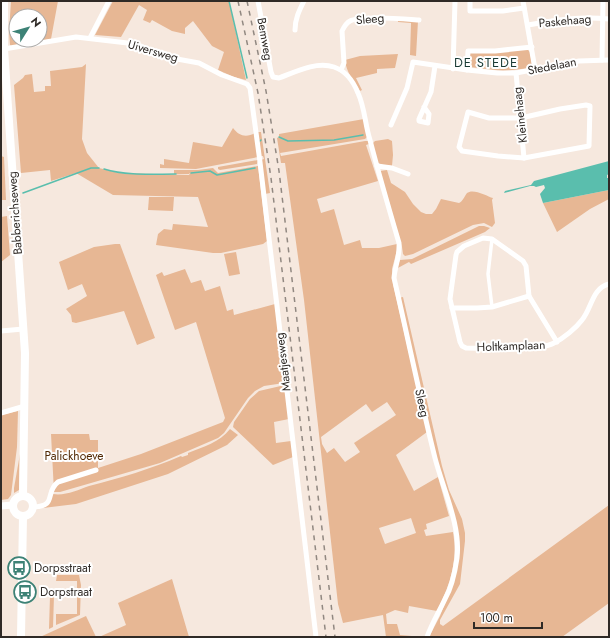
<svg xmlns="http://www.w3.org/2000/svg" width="610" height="638" viewBox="0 0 610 638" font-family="Jost,sans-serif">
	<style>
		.green { fill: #e7b794; fill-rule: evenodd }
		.water { fill: #5abead }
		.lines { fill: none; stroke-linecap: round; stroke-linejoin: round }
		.stream { stroke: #5abead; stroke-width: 1.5 }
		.pedestrian { stroke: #fff; stroke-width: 3.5 }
		.minor { stroke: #fff; stroke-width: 5 }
		.secondary { stroke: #fff; stroke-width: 7 }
		.primary { stroke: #fff; stroke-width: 8 }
		.rail { stroke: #918881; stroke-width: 1.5; stroke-dasharray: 5 5; stroke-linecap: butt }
		.labels { text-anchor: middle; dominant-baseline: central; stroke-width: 4; stroke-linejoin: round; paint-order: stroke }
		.street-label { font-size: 12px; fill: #2f2a26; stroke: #fff }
		.park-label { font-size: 12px; fill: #512803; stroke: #fff }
		.poi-label { font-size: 12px; fill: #2f2a26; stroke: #fff; text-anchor: start }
		.neighbourhood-label { font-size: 13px; letter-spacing: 1px; fill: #193a34; stroke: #fff }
	</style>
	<rect width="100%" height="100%" fill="#f6e8de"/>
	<g class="green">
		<path d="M11,1H58L51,39L11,46L10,45L9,32ZM16,16H40V40H16Z"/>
		<path d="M113,1H229L246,80L234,77L218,70L224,52L212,46L193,21L185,28V34L172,31L152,20L150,23L143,20L147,10L139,5L121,37L95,35Z"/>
		<path d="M398,20L418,21L416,56L410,55L411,23L398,22Z"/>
		<path d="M527,49L530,52L532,64L530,68L503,71L470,67L469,55L470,53Z"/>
		<path d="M398,54L395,68L377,69V73L356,78L362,90L360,91C354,81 346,72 345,60L360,56Z"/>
		<path d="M86,64L82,139L87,153L99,168L119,173L189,175L191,172L189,174H174V170H198L213,168L218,173L258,166L267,241L263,244L221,253H213L156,245L158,234L164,229L172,230L173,224L208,227L198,197L113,195L76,173L51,181L50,170L21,173L14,85L23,78L25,75L32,74L34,92L45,91V86H51L50,71L82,67Z"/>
		<path d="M364,119L367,137L365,139L280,153L281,156L365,141H368L369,144L366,145L378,181L317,199L321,213L334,209L344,245L360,240L362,248H379L397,244V250L392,269L393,284L427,432L396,455L414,491L438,477L449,516L426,524L427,529L424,530L426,536L453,532C458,562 450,585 437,611L409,606L408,613L395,610L386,614L387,624H397L400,635L424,637H386L383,615L343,623L338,604L304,300L285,163H281L277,138L279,137V134ZM387,402L396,415L354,443L360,452L345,462L334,448L327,453L322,444L321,437L366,404L372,412ZM411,518L416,533L385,544L379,528Z"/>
		<path d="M233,128C239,136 246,138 255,133L258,157L196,169L160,168V164L164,165V159L189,163L193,142L222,147Z"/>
		<path d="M257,132H261L270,193L265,194L261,160L264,159L263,156H261Z"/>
		<path d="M388,139L392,141L393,155L392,166L383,165L378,163L372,144L375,141Z"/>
		<path d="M1,156L4,157L6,200H1Z"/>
		<path d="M258,160L257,164L220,170L218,169V167Z"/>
		<path d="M387,170L391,183L405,192L413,204L421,212L426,214H432L436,209L441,199L459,203C463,201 464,197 467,193C473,188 487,196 493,198L492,200L495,223L492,227L484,223L473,225L413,254L405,256L403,254L402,247L380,171Z"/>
		<path d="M609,190V199L590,209L557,232L543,203Z"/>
		<path d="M149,197H174L173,211L148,210Z"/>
		<path d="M7,216L10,255L1,262V217Z"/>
		<path d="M479,226H484L490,228L485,232L411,264L409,262L396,269L400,260L412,259Z"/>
		<path d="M115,244H120L155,338L137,345L124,311L76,323L72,322L71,315L66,309L87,296L82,284L68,290L59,262L94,247Z"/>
		<path d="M236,252L240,274L229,276L224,254Z"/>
		<path d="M185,269L191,283L201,280L205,291L220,286L227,311L233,309L234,315L275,304L284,383L264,386L255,391L248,398L224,433L218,438L160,463L60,492H54L51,434H89L90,440H98V468L141,454L223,422L225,418L196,322L175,330L156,275L162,272L164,276Z"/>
		<path d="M403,297L442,466L449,490L462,519L465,533V541L460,584L440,620V624L443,626L609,505V603L562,637H429L440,616L450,590L458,539L440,473L399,298Z"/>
		<path d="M285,385L289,419L274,422L276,443L291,441L293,457L273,465L233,427L234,422L250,399L259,391Z"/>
		<path d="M18,411L17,447L11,495L8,499L1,500V415Z"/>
		<path d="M230,429L238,435L227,445L168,474L76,504L43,508L46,506L53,494C65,496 78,490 89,486C120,478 151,469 181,456L182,457L188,455V453C203,447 220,442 230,429Z"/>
		<path d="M20,454L19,490L14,493V488Z"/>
		<path d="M57,575H79L81,585L80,615L56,625V614H77V581H56Z"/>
		<path d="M172,579L189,637H127L126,636L123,637H99L126,625L118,603Z"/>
		<path d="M50,596H54L53,627L49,629Z"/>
		<path d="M86,616L96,637H40Z"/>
	</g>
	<path class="water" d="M609,161V174L607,175V178H609V190L543,203L540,194L545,188L544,185L536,187L534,186H530L504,193L505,191L531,185L534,181Z"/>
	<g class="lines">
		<g class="stream">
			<path d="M229,1L247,78"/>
			<path d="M279,137L288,141L334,140L363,135"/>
			<path d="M260,141L261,140"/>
			<path d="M104,169C127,176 152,174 176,174"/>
			<path d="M191,173L210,171L217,175L255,168"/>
			<path d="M23,193L91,168H99"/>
		</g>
		<path class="pedestrian" d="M492,307L488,274L492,239"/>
		<g class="minor">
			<path d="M258,1L271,72L273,77L279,78C295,72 316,61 334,67C346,71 354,83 358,93C365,108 365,125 370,140C379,175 389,209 399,243C400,257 395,265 394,278C408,338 420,398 435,458C443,489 461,526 457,558C455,572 452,587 445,599C439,612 432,623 427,637"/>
			<path d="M470,1V11H503L524,8"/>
			<path d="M523,1L535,69"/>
			<path d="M528,25C555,20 581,16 609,19"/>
			<path d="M295,30C295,19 299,11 304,1"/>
			<path d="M90,38L109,1"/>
			<path d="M532,47L495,51H468L467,70L497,73H516L579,61L609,60"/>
			<path d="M4,49L76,37L136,44L166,57L199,63L222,75L247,84L250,88L260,162L316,637"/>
			<path d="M602,60L603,1"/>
			<path d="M453,69L455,1"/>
			<path d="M341,70L344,63L342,31C344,27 346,23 350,21C361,15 405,19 419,20"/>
			<path d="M516,73L524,158"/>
			<path d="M586,105L590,106L589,146L524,158L498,156L462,151L459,147L468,112L489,118H521L560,109Z"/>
			<path d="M424,107L429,114L428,123L419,121V119L431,92L435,66"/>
			<path d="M391,125L407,88L413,62L467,70"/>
			<path d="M377,166L392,168L408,174"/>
			<path d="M452,308H477L492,307L529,296"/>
			<path d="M1,331L23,329"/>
			<path d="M557,342L529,296L526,266L523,261L492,239L483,238L464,246L457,252L456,255L450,299L460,342L462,346L466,348C487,348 537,352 554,343C564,338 576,328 582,320C592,308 592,288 609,284"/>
			<path d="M1,413L25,406"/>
			<path d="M33,507C58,506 44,493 58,482L96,470"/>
		</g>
		<path class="secondary" d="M1,506L13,505"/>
		<g class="primary">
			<path d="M4,1V49L25,353L23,496"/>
			<circle cx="23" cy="506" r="10"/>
			<path d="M21,637L23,516"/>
		</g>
		<g class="rail">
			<path d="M238,1L258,93L271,178L326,637"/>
			<path d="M247,1L266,91L279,171L335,637"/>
		</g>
	</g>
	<defs>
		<g id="bus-ring" transform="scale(1.15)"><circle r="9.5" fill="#fff" stroke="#3d8276" stroke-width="1.5"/><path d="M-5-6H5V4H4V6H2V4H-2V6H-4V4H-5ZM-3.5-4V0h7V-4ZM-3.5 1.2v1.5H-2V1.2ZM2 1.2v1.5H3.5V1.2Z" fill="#3d8276"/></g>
	</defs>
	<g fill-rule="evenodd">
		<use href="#bus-ring" x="19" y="568"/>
		<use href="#bus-ring" x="25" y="592"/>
	</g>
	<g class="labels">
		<g class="street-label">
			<text transform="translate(370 19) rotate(-5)">Sleeg</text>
			<text transform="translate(565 21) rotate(-5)">Paskehaag</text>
			<text transform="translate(265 39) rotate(80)">Bemweg</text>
			<text transform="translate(153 51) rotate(16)">Uiversweg</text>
			<text transform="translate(552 66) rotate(-11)">Stedelaan</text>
			<text transform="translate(520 115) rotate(-96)">Kleinehaag</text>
			<text transform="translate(15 213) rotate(-94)">Babberichseweg</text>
			<text transform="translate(511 346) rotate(-2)">Holtkamplaan</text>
			<text transform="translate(283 362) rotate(-97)">Maatjesweg</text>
			<text transform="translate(422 403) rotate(77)">Sleeg</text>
		</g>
		<g class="park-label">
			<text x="74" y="456">Palickhoeve</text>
		</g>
		<g class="poi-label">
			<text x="34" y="568">Dorpsstraat</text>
			<text x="40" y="592">Dorpstraat</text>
		</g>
		<g class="neighbourhood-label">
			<text x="486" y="62">DE STEDE</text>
		</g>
	</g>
	<rect width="610" height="638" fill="none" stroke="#2f2a26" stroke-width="4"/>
	<g transform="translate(28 28) rotate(53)"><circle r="19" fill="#ffffff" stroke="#acaaa8"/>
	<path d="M0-3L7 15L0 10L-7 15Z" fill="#3d8276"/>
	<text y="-6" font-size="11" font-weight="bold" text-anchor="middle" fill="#2f2a26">N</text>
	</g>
	<path d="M474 622v6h68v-6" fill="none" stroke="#2f2a26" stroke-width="2"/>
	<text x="480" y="622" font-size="12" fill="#2f2a26" stroke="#ffffff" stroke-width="3" paint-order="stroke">100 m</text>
</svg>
